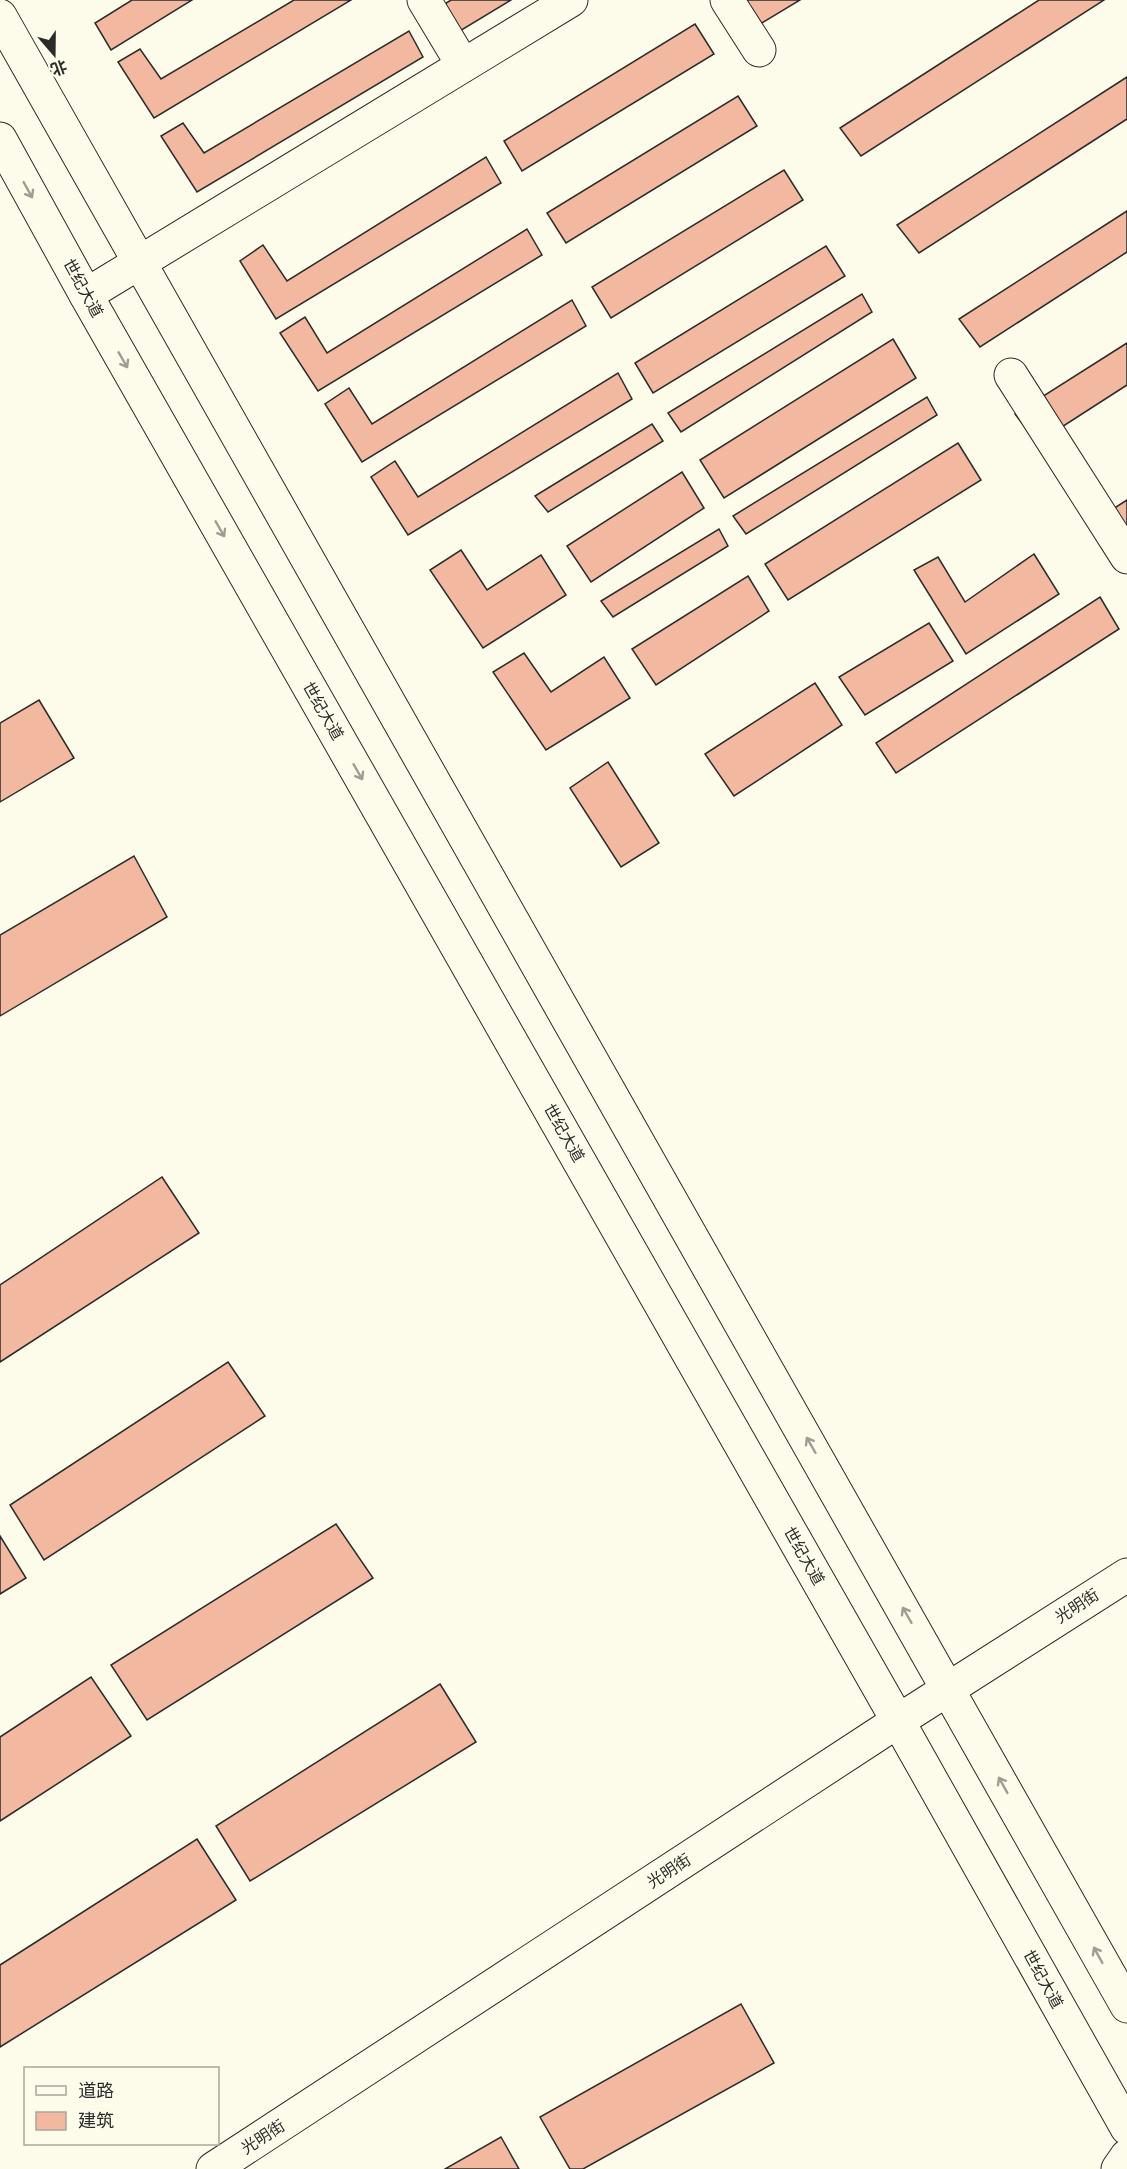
<svg xmlns="http://www.w3.org/2000/svg" width="1127" height="2169" viewBox="0 0 1127 2169" font-family="'Public Sans','Noto Sans SC',sans-serif">
	<style>
		.building { fill: #f2b8a0; stroke: #2b2b2b; stroke-width: 1.5 }
		.lines { fill: none; stroke-linecap: round; stroke-linejoin: round }
		.minor-casing { stroke: #2b2b2b; stroke-width: 35 }
		.tertiary-casing { stroke: #2b2b2b; stroke-width: 35 }
		.primary-casing { stroke: #2b2b2b; stroke-width: 35 }
		.minor { stroke: #fdfbea; stroke-width: 33 }
		.tertiary { stroke: #fdfbea; stroke-width: 33 }
		.primary { stroke: #fdfbea; stroke-width: 33 }
		.oneway { stroke: #9e9d94 }
		.labels { text-anchor: middle; dominant-baseline: central; stroke-width: 4.5; stroke-linejoin: round; paint-order: stroke }
		.street-label { font-size: 16px; fill: #2b2b2b; stroke: #fdfbea }
	</style>
	<rect width="100%" height="100%" fill="#fdfbea"/>
	<g class="building">
		<path d="M132,0H192L111,50L95,23Z"/>
		<path d="M294,0H351L154,118L118,62L140,49L161,79Z"/>
		<path d="M451,0H511L445,40L427,15Z"/>
		<path d="M731,0H800L740,36Z"/>
		<path d="M1039,0H1104L861,156L840,128Z"/>
		<path d="M695,24L714,54L522,171L504,141Z"/>
		<path d="M409,31L423,57L197,192L161,136L183,123L204,153Z"/>
		<path d="M1127,77V119L919,253L897,225Z"/>
		<path d="M738,96L757,126L566,243L547,213Z"/>
		<path d="M486,157L501,183L276,319L240,261L263,245L287,281Z"/>
		<path d="M784,170L803,200L611,318L592,287Z"/>
		<path d="M1127,211V252L980,347L959,319Z"/>
		<path d="M527,229L542,255L318,391L280,333L305,317L327,353Z"/>
		<path d="M826,246L845,276L653,393L635,363Z"/>
		<path d="M862,294L872,312L681,432L668,413Z"/>
		<path d="M572,300L586,326L362,462L325,404L349,388L372,424Z"/>
		<path d="M893,339L916,378L724,498L700,460Z"/>
		<path d="M1127,343V385L1037,443L1015,414Z"/>
		<path d="M618,373L632,399L408,535L371,477L395,461L418,497Z"/>
		<path d="M927,397L937,415L746,534L733,516Z"/>
		<path d="M652,424L663,441L548,512L535,496Z"/>
		<path d="M958,443L981,480L788,600L765,564Z"/>
		<path d="M682,472L704,508L591,582L567,546Z"/>
		<path d="M1127,500V541L1091,523Z"/>
		<path d="M719,529L728,546L613,617L601,601Z"/>
		<path d="M461,550L487,590L541,555L566,595L483,648L430,570Z"/>
		<path d="M1034,554L1059,594L966,654L914,570L938,557L965,602Z"/>
		<path d="M748,576L769,611L656,685L632,649Z"/>
		<path d="M1100,597L1119,629L896,773L876,743Z"/>
		<path d="M929,623L953,661L865,715L839,677Z"/>
		<path d="M524,653L551,692L604,657L630,698L546,750L493,672Z"/>
		<path d="M815,683L842,725L734,796L705,754Z"/>
		<path d="M39,700L74,758L0,802V723Z"/>
		<path d="M608,762L659,843L621,867L570,788Z"/>
		<path d="M134,856L167,917L0,1016V935Z"/>
		<path d="M162,1177L199,1233L0,1362V1285Z"/>
		<path d="M228,1362L265,1416L44,1560L10,1505Z"/>
		<path d="M336,1524L373,1578L147,1720L111,1665Z"/>
		<path d="M0,1536L26,1578L0,1594Z"/>
		<path d="M91,1677L131,1736L0,1821V1737Z"/>
		<path d="M440,1684L476,1742L250,1881L216,1826Z"/>
		<path d="M197,1839L236,1900L0,2047V1965Z"/>
		<path d="M741,2004L774,2063L583,2169H570L540,2117Z"/>
		<path d="M501,2137L519,2169H445Z"/>
	</g>
	<g class="lines">
		<g class="minor-casing">
			<g id="minor">
				<path d="M424,0L463,65"/>
				<path d="M727,0L759,50"/>
				<path d="M86,295L571,0"/>
				<path d="M1011,375L1127,557"/>
				<path d="M1118,2169L1127,2156"/>
			</g>
		</g>
		<g class="tertiary-casing">
			<path id="tertiary" d="M213,2169L898,1721L1127,1575"/>
		</g>
		<g class="primary-casing">
			<g id="primary">
				<path d="M0,16L1127,2006"/>
				<path d="M0,139L86,295L898,1721L1127,2128"/>
			</g>
		</g>
		<use href="#minor" class="minor"/>
		<use href="#tertiary" class="tertiary"/>
		<use href="#primary" class="primary"/>
	</g>
	<defs><path id="oneway-shaft" d="M-6 0H5M1.5-3L5.5 0L1.5 3" fill="none" stroke-width="1.6" stroke-linecap="round" stroke-linejoin="round" transform="scale(1.5)"/></defs>
	<g class="oneway">
		<use href="#oneway-shaft" transform="translate(28 190) rotate(61)"/>
		<use href="#oneway-shaft" transform="translate(123 360) rotate(60)"/>
		<use href="#oneway-shaft" transform="translate(220 529) rotate(60)"/>
		<use href="#oneway-shaft" transform="translate(358 772) rotate(60)"/>
		<use href="#oneway-shaft" transform="translate(811 1445) rotate(-120)"/>
		<use href="#oneway-shaft" transform="translate(907 1615) rotate(-120)"/>
		<use href="#oneway-shaft" transform="translate(1003 1785) rotate(-119)"/>
		<use href="#oneway-shaft" transform="translate(1098 1955) rotate(-119)"/>
	</g>
	<g class="labels">
		<g class="street-label">
			<text transform="translate(83 288) rotate(61)">世纪大道</text>
			<text transform="translate(323 711) rotate(60)">世纪大道</text>
			<text transform="translate(564 1133) rotate(60)">世纪大道</text>
			<text transform="translate(804 1556) rotate(60)">世纪大道</text>
			<text transform="translate(1077 1606) rotate(-33)">光明街</text>
			<text transform="translate(669 1871) rotate(-33)">光明街</text>
			<text transform="translate(1043 1979) rotate(61)">世纪大道</text>
			<text transform="translate(263 2137) rotate(-33)">光明街</text>
		</g>
	</g>
	<rect x="24" y="2067" width="195" height="78" fill="#fdfbea" stroke="#a9a89e" stroke-width="1.5"/>
	<rect x="36" y="2086" width="30" height="9" fill="#fdfbea" stroke="#a9a89e" stroke-width="1.5"/>
	<text x="78" y="2097" font-size="18" fill="#2b2b2b">道路</text>
	<rect x="36" y="2112" width="30" height="18" fill="#f2b8a0" stroke="#a9a89e" stroke-width="1.5"/>
	<text x="78" y="2127" font-size="18" fill="#2b2b2b">建筑</text>
	<g transform="translate(54 54) rotate(160)" stroke="#fdfbea" stroke-width="4.5" paint-order="stroke">
	<path d="M0-4.5L10 22L0 15L-10 22Z" fill="#2b2b2b"/>
	<text y="-9" font-size="16" font-weight="bold" text-anchor="middle" fill="#2b2b2b">北</text>
	</g>
</svg>
